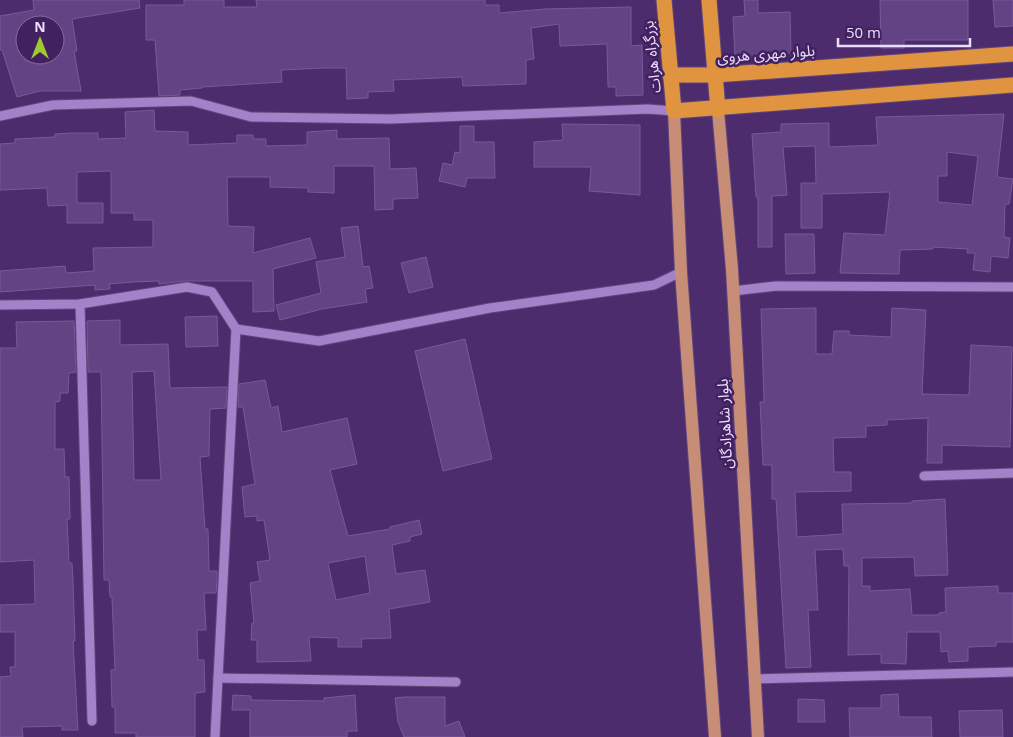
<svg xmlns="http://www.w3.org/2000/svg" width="1013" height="737" viewBox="0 0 1013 737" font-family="'Open Sans','Noto Sans Arabic',sans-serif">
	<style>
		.building { fill: #624384; stroke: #79599c; fill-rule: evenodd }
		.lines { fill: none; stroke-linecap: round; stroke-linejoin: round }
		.minor-casing { stroke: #62467b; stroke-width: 11 }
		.major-casing { stroke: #62467b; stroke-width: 14 }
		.highway-casing { stroke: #62467b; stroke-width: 17 }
		.minor { stroke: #a382c9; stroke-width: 9 }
		.major { stroke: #c88d77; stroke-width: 12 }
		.highway { stroke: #e19440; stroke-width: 15 }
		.labels { text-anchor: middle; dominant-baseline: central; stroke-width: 5; stroke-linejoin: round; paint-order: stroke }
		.street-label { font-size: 15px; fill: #ebdefc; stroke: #422160 }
	</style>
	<rect width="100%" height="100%" fill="#4c2c6c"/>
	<g class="building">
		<path d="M33,0H139L140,8L72,19L77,51H74L81,91H40L17,97L2,50H0V16L34,10ZM25,25H55V59L25,61Z"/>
		<path d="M184,0H224V7H257L256,0H485V5H499V13L545,9L631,7V46L642,45L643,95L616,96V87H608L607,44L560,46L559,24L531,28L534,59L526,60V84L463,86L462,77L393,80L394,91L368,92V98L347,99L346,68H323L281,70L282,82L202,87V88L180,90V95L159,96L155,40H146V5H184Z"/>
		<path d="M744,0H758V13L790,12L791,53L760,54V57L735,58L733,17L745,16Z"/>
		<path d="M880,0H968V40H904V48H881Z"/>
		<path d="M993,0H1013V26L995,27Z"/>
		<path d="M154,110L155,131L188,132V145L237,143V135H253V139H266V146L307,145V132L337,130V139L389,138L390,169L416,168L418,198L393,199V209L375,210L374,166H334V193L308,192V188L270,187V177H227L228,226L254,227L253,253L310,238L316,258L273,269L274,311L253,312V281H186L159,284V281L133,282L109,284L110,289L95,290V285L0,292V271L65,266L66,273L94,271L93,248L153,247V220H134V213H111V171L77,172V203H103V223H67V205L48,206L47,188L0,190V144L15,143V139L55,137V134L72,133H98V139L126,138L125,112Z"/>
		<path d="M1004,114L997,177L1013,179L1009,204H1005L1004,237L1010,238L1008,258L991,256L990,272L973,270L975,253H967L968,249L933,247V249L900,250L899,274L840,273L844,233L885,235L890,192L822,194V228H801V183H816L815,146L783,147L787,195L772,196V247H758V197H756L752,134L781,132V124L829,123V147L878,145L876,117ZM947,152L978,156L972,205L938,202V176H947Z"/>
		<path d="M562,124L640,125V195L589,191L591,167H534V142L563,140Z"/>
		<path d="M460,126H474V142H494L495,178H467L465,187L439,181L443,163L452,165L455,152L460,153Z"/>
		<path d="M358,226L363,267L369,266L373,288L365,289L367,302L322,309L280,320L276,305L321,293L316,262L345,257L341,228Z"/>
		<path d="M785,234H814L815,273L786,274Z"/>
		<path d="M426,257L433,287L409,293L401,263Z"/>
		<path d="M816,308V354H832L834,331H849V335L891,337L892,308L926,310L922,394L969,395L971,345L1012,347L1010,447L942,445V463H927L928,418L887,420V425L866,426V437L833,438L834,472H851V491L795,492L797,537L843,534L842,504L912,503V501L945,499L948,575L915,576L914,557L862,558V586H870V591L910,589L912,615H939V613L946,612L945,588L998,586V593H1013V642H996V646L968,647V661L949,662L948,651L941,652L940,632H907L906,664L881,663V654L848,655L849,566H844L843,549L815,550L818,610H808L811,667L786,668L776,499H772V465H763L760,402H764L761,309Z"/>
		<path d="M217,316L218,346L186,347L185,317Z"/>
		<path d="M120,320V345L168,344L170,388L227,387L226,408L210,409L209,456L200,457L205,529H208L209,571H217V582L216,593H204L206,630H197L198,660H204L205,692L195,693V737H136V733H115V707H112L111,670H115L112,597H110L109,580H104L101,372H88L87,321ZM154,371L161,480H134L132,372Z"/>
		<path d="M74,321L76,372L69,373L68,393H60V401L55,402V449H64L65,477H69L70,519H67L69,563H72L73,582L75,641H73L78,730H62V726L22,727L23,737H0V677L11,676L10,667H15V632H0V605L35,604L34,560L0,562V348H17L16,322Z"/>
		<path d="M465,339L492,459L443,471L415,351Z"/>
		<path d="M265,380L271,408L278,406L282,432L347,418L357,464L330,470L348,536L390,529V527L419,520L422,534L410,537V541L392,545L396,574L425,570L430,602L389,609L391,638L361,639L362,647H338V638L309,637L311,661L257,662V640H251L252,623H254L250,583L260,581L257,562L270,560L264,520L257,521V516L245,517L242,487L255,484L243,407H238L239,384ZM365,556L370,593L336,600L328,563Z"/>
		<path d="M898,694L899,717H931L932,737H850L849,708H881V695Z"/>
		<path d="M233,695L251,696V700L324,701V698L355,695L357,731H347V737H250V710H232Z"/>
		<path d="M405,697H445V726L459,721L465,737H404L398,722L395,698Z"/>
		<path d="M798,699L824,700L825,722H798Z"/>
		<path d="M1002,710L1003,737H960L959,711Z"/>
	</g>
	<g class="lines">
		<g class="minor-casing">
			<g id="minor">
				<path d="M0,116L53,105L191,101L251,117L391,119L648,109L674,111"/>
				<path d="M733,291L776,286L1013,287"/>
				<path d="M80,304L92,721"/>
				<path d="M0,305L80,304L187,287L212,292L236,329L215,737"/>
				<path d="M236,329L319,341L490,308L654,285L681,272"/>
				<path d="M924,476L1013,473"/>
				<path d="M218,678L456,682"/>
				<path d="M755,679L1013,672"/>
			</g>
		</g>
		<g class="major-casing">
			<g id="major">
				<path d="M718,110L732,269L758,737"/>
				<path d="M674,111L681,272L715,737"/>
			</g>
		</g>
		<g class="highway-casing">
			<g id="highway">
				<path d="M664,0L674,111L1013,85"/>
				<path d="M709,0L718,110"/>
				<path d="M670,75H715L1013,54"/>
			</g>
		</g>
		<use href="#minor" class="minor"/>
		<use href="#major" class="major"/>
		<use href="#highway" class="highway"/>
	</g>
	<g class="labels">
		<g class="street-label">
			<text transform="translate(766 53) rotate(-4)">بلوار مهری هروی</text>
			<text transform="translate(651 57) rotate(-96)">بزرگراه هرات</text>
			<text transform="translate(724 424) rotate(-93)">بلوار شاهزادگان</text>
		</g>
	</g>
	<g transform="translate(40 40)"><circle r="24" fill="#422160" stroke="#866d9e"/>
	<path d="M0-4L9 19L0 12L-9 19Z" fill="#9eca2f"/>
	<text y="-8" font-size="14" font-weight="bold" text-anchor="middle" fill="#ebdefc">N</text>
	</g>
	<path d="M838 38v8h132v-8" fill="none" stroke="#ebdefc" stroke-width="2.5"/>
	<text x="846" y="38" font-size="15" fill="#ebdefc" stroke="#422160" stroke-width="4" paint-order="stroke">50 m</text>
</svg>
